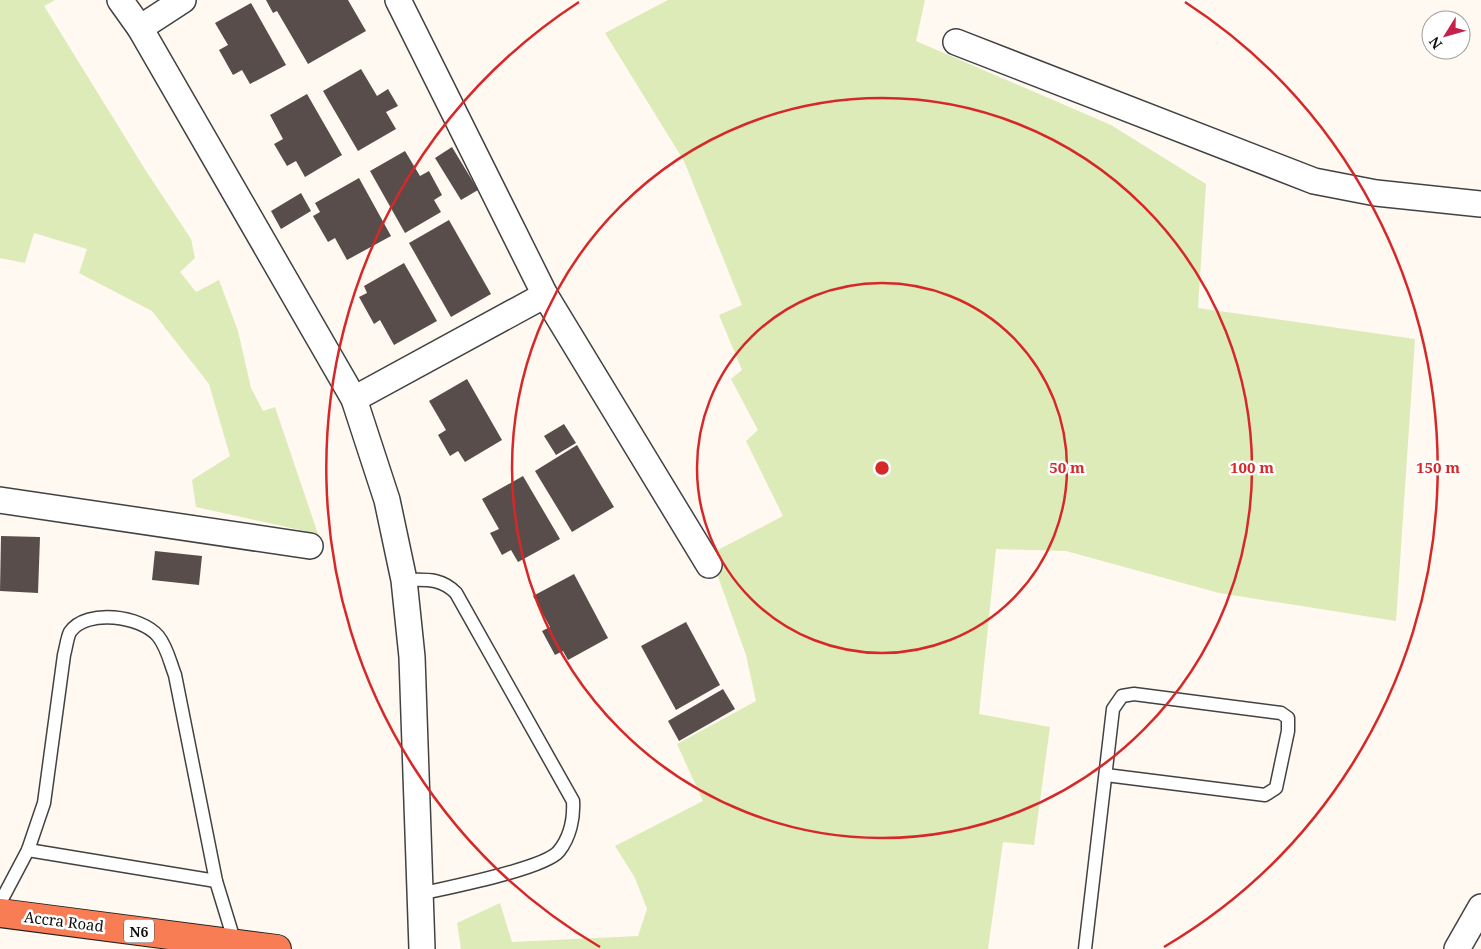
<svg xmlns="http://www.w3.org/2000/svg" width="1481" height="949" viewBox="0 0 1481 949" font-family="'Noto Serif',serif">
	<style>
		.green { fill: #ddebb8 }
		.building { fill: #584d4b }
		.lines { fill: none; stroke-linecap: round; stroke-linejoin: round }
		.lane-casing { stroke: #424242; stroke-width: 15 }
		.street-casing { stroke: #424242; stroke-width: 28 }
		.highway-casing { stroke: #202020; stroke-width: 30 }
		.lane { stroke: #fff; stroke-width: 12 }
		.street { stroke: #fff; stroke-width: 25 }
		.highway { stroke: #f97d54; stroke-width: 28 }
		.ring { fill: none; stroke: #d62828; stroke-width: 2.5 }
		.labels { text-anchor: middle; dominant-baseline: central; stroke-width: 5; stroke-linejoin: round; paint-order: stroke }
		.shield { fill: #fff; stroke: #575757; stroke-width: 1 }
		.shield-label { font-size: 14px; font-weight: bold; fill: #0f0f0f }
		.street-label { font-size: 15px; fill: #0f0f0f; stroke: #fff }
		.centre { fill: #d62828; stroke: #fff; stroke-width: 2.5 }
		.ring-label { font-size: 15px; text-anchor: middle; font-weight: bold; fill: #d62828; stroke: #fff; stroke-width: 5; stroke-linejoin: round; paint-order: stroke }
	</style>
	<rect width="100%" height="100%" fill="#fff9f1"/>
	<g class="green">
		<path d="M0,0H55L44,6L146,171L191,239L195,258L180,272L196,292L219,280L238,331L251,388L263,411L275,407L318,534L196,507L192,480L230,456L209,384L152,311L79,273L87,249L34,233L25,263L0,258Z"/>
		<path d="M668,0H925L916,41L1111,125L1206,184L1198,308L1415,339L1396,621L1219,593L1066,551L996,549L979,714L1050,727L1034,845L1003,842L988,949H461L457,923L500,903L512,942L638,936L647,909L635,878L615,846L703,801L677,744L756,701L746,655L710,554L783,516L746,441L758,430L731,379L742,370L719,315L742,305L684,161L605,33Z"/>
	</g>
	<g class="building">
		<path d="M266,0H348L366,31L308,64L277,11L273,13Z"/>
		<path d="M251,3L286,65L250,84L242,70L233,75L219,50L228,45L215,23Z"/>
		<path d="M361,69L377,96L388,89L398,106L386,112L396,129L358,151L323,91Z"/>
		<path d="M307,94L342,155L305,177L296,161L287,166L274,144L283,139L270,115Z"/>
		<path d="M452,147L478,190L461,200L435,158Z"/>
		<path d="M405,151L420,176L429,171L442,195L434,200L441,212L405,233L370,171Z"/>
		<path d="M359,178L391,236L347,260L335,238L328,242L313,216L320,212L315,203Z"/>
		<path d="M301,193L311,211L281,229L271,211Z"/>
		<path d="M449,220L491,294L451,317L409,243Z"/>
		<path d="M404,263L437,321L394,345L380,320L374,324L359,297L367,293L364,286Z"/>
		<path d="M467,379L502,440L465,462L458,451L450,456L438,435L446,430L429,401Z"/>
		<path d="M564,424L576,443L556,455L544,436Z"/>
		<path d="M577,445L614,507L572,532L535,471Z"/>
		<path d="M523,476L560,539L518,562L511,550L502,555L490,533L499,529L482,499Z"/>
		<path d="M1,536L40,537L38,593L0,591Z"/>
		<path d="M155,551L202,556L199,585L152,580Z"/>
		<path d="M574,574L608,638L568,660L563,651L555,655L542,631L550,627L533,596Z"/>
		<path d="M686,622L720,685L676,710L641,646Z"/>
		<path d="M723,689L735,709L679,741L668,721Z"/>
	</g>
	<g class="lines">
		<g class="lane-casing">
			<g id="lane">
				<path d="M404,580C425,580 440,577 456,593L573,801C574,818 570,837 559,851C545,869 445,888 420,894"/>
				<path d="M28,850L216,881"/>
				<path d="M0,903L28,850L44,803L64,655C66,648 67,638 70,632C87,608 141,616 158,636C167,647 170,662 175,675L216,881L235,943"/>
				<path d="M1085,949L1113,709L1122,696L1134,694L1281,713L1288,718V731L1276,788L1265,795L1106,775"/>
			</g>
		</g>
		<g class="street-casing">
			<g id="street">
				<path d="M120,0L140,28L354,399L387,500L404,580L412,657L422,949"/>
				<path d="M398,0L545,295L709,565"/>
				<path d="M140,28L183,0"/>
				<path d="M956,42L1314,181L1376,193L1481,204"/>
				<path d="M354,399L545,295"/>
				<path d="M0,500L310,546"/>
				<path d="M1457,949L1481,907"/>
			</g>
		</g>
		<g class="highway-casing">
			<path id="highway" d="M0,913L277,949"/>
		</g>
		<use href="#lane" class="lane"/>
		<use href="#street" class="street"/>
		<use href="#highway" class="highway"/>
	</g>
	<g class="ring">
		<circle cx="882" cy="468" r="185"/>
		<circle cx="882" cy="468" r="370"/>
		<path d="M600 947A556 556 0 0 1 579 2M1185 2A556 556 0 0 1 1164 947"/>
	</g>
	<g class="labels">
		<rect class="shield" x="124" y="919.5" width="30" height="23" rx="4"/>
		<g class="shield-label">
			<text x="139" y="931">N6</text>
		</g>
		<g class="street-label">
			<text transform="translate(64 921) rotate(7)">Accra Road</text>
		</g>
	</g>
	<circle cx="882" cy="468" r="8" class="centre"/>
	<g class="ring-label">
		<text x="1067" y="473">50 m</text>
		<text x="1252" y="473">100 m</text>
		<text x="1438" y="473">150 m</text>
	</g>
	<g transform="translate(1446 35) rotate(233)"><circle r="24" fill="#ffffff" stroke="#9f9f9f"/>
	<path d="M0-4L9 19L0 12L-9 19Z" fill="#c5214b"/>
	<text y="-8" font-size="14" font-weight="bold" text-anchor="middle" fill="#0f0f0f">N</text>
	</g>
</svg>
